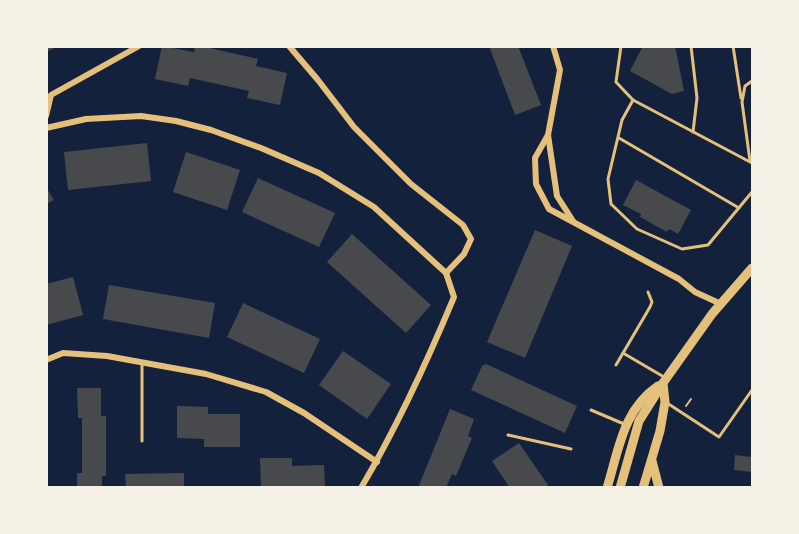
<svg xmlns="http://www.w3.org/2000/svg" width="799" height="534" viewBox="0 0 799 534" font-family="'Noto Sans',sans-serif">
	<style>
		.building { fill: #48494c }
		.lines { fill: none; stroke-linecap: round; stroke-linejoin: round }
		.path { stroke: #e5c07b; stroke-width: 2 }
		.service { stroke: #e5c07b; stroke-width: 3 }
		.minor { stroke: #e5c07b; stroke-width: 6 }
		.primary { stroke: #e5c07b; stroke-width: 9 }
	</style>
	<rect width="100%" height="100%" fill="#14213d"/>
	<g class="building">
		<path d="M46,46H59L46,52Z"/>
		<path d="M162,46L194,52L195,46H201L258,59L256,66L287,73L280,105L247,98L249,91L190,78L188,86L155,79Z"/>
		<path d="M489,46H518L541,105L515,115Z"/>
		<path d="M643,46H675L684,91L672,94L630,71Z"/>
		<path d="M147,143L151,181L68,190L64,152Z"/>
		<path d="M186,152L240,170L227,210L173,192Z"/>
		<path d="M258,178L335,213L319,247L242,212Z"/>
		<path d="M636,180L691,210L678,234L669,229L667,232L640,217L641,214L623,205Z"/>
		<path d="M46,187L54,200L46,204Z"/>
		<path d="M535,230L572,246L525,358L487,342Z"/>
		<path d="M352,234L431,305L406,333L327,262Z"/>
		<path d="M73,277L83,315L46,325V284Z"/>
		<path d="M109,285L215,303L209,338L103,319Z"/>
		<path d="M243,303L320,339L304,373L227,337Z"/>
		<path d="M343,351L391,384L367,419L319,385Z"/>
		<path d="M486,364L577,406L565,433L471,390L482,366Z"/>
		<path d="M77,388H101V416H106V476H102V488H77V473H82V418H78Z"/>
		<path d="M177,406L208,407V414H240V447H204V439L177,438Z"/>
		<path d="M450,409L474,419L468,436L472,438L456,476L452,474L446,488H418Z"/>
		<path d="M519,443L548,485L544,488H510L492,461Z"/>
		<path d="M735,455L752,457V472L734,470Z"/>
		<path d="M260,458H292V466L324,465L325,488H261Z"/>
		<path d="M184,473V488H126L125,474Z"/>
	</g>
	<g class="lines">
		<path class="path" d="M686,406L691,399"/>
		<g class="service">
			<path d="M621,46L616,82L633,100"/>
			<path d="M691,46L697,98L693,132"/>
			<path d="M733,46L741,98"/>
			<path d="M619,138L739,208"/>
			<path d="M750,161L742,102L745,86L752,81"/>
			<path d="M752,163L633,100L622,120L608,179L611,204L637,229L682,249L708,245L752,192"/>
			<path d="M623,353L664,377"/>
			<path d="M616,365L650,307L652,302L648,292"/>
			<path d="M667,403L719,437L752,390"/>
			<path d="M591,410L624,424"/>
			<path d="M508,435L571,449"/>
			<path d="M142,441V363"/>
		</g>
		<g class="minor">
			<path d="M289,46L318,80L354,127L411,184L463,225L471,239L464,254L446,273"/>
			<path d="M553,46L560,70L548,135L557,196L573,221"/>
			<path d="M46,116L51,95L139,46"/>
			<path d="M46,128L86,119L141,116L176,121L211,130L261,148L319,173L374,207L446,273L454,297C427,362 397,427 361,488"/>
			<path d="M548,135L535,158L536,184L549,209L679,279L695,292L721,304"/>
			<path d="M46,360L63,353L107,356L206,374L266,392L304,413L377,462"/>
		</g>
		<g class="primary">
			<path d="M652,461L659,488"/>
			<path d="M607,488C619,449 623,410 658,386"/>
			<path d="M620,488L639,421L663,383L712,314L752,268"/>
			<path d="M643,488L660,431L665,402L663,383"/>
		</g>
	</g>
	<rect width="799" height="534" fill="none" stroke="#f6f1e7" stroke-width="96"/>
</svg>
